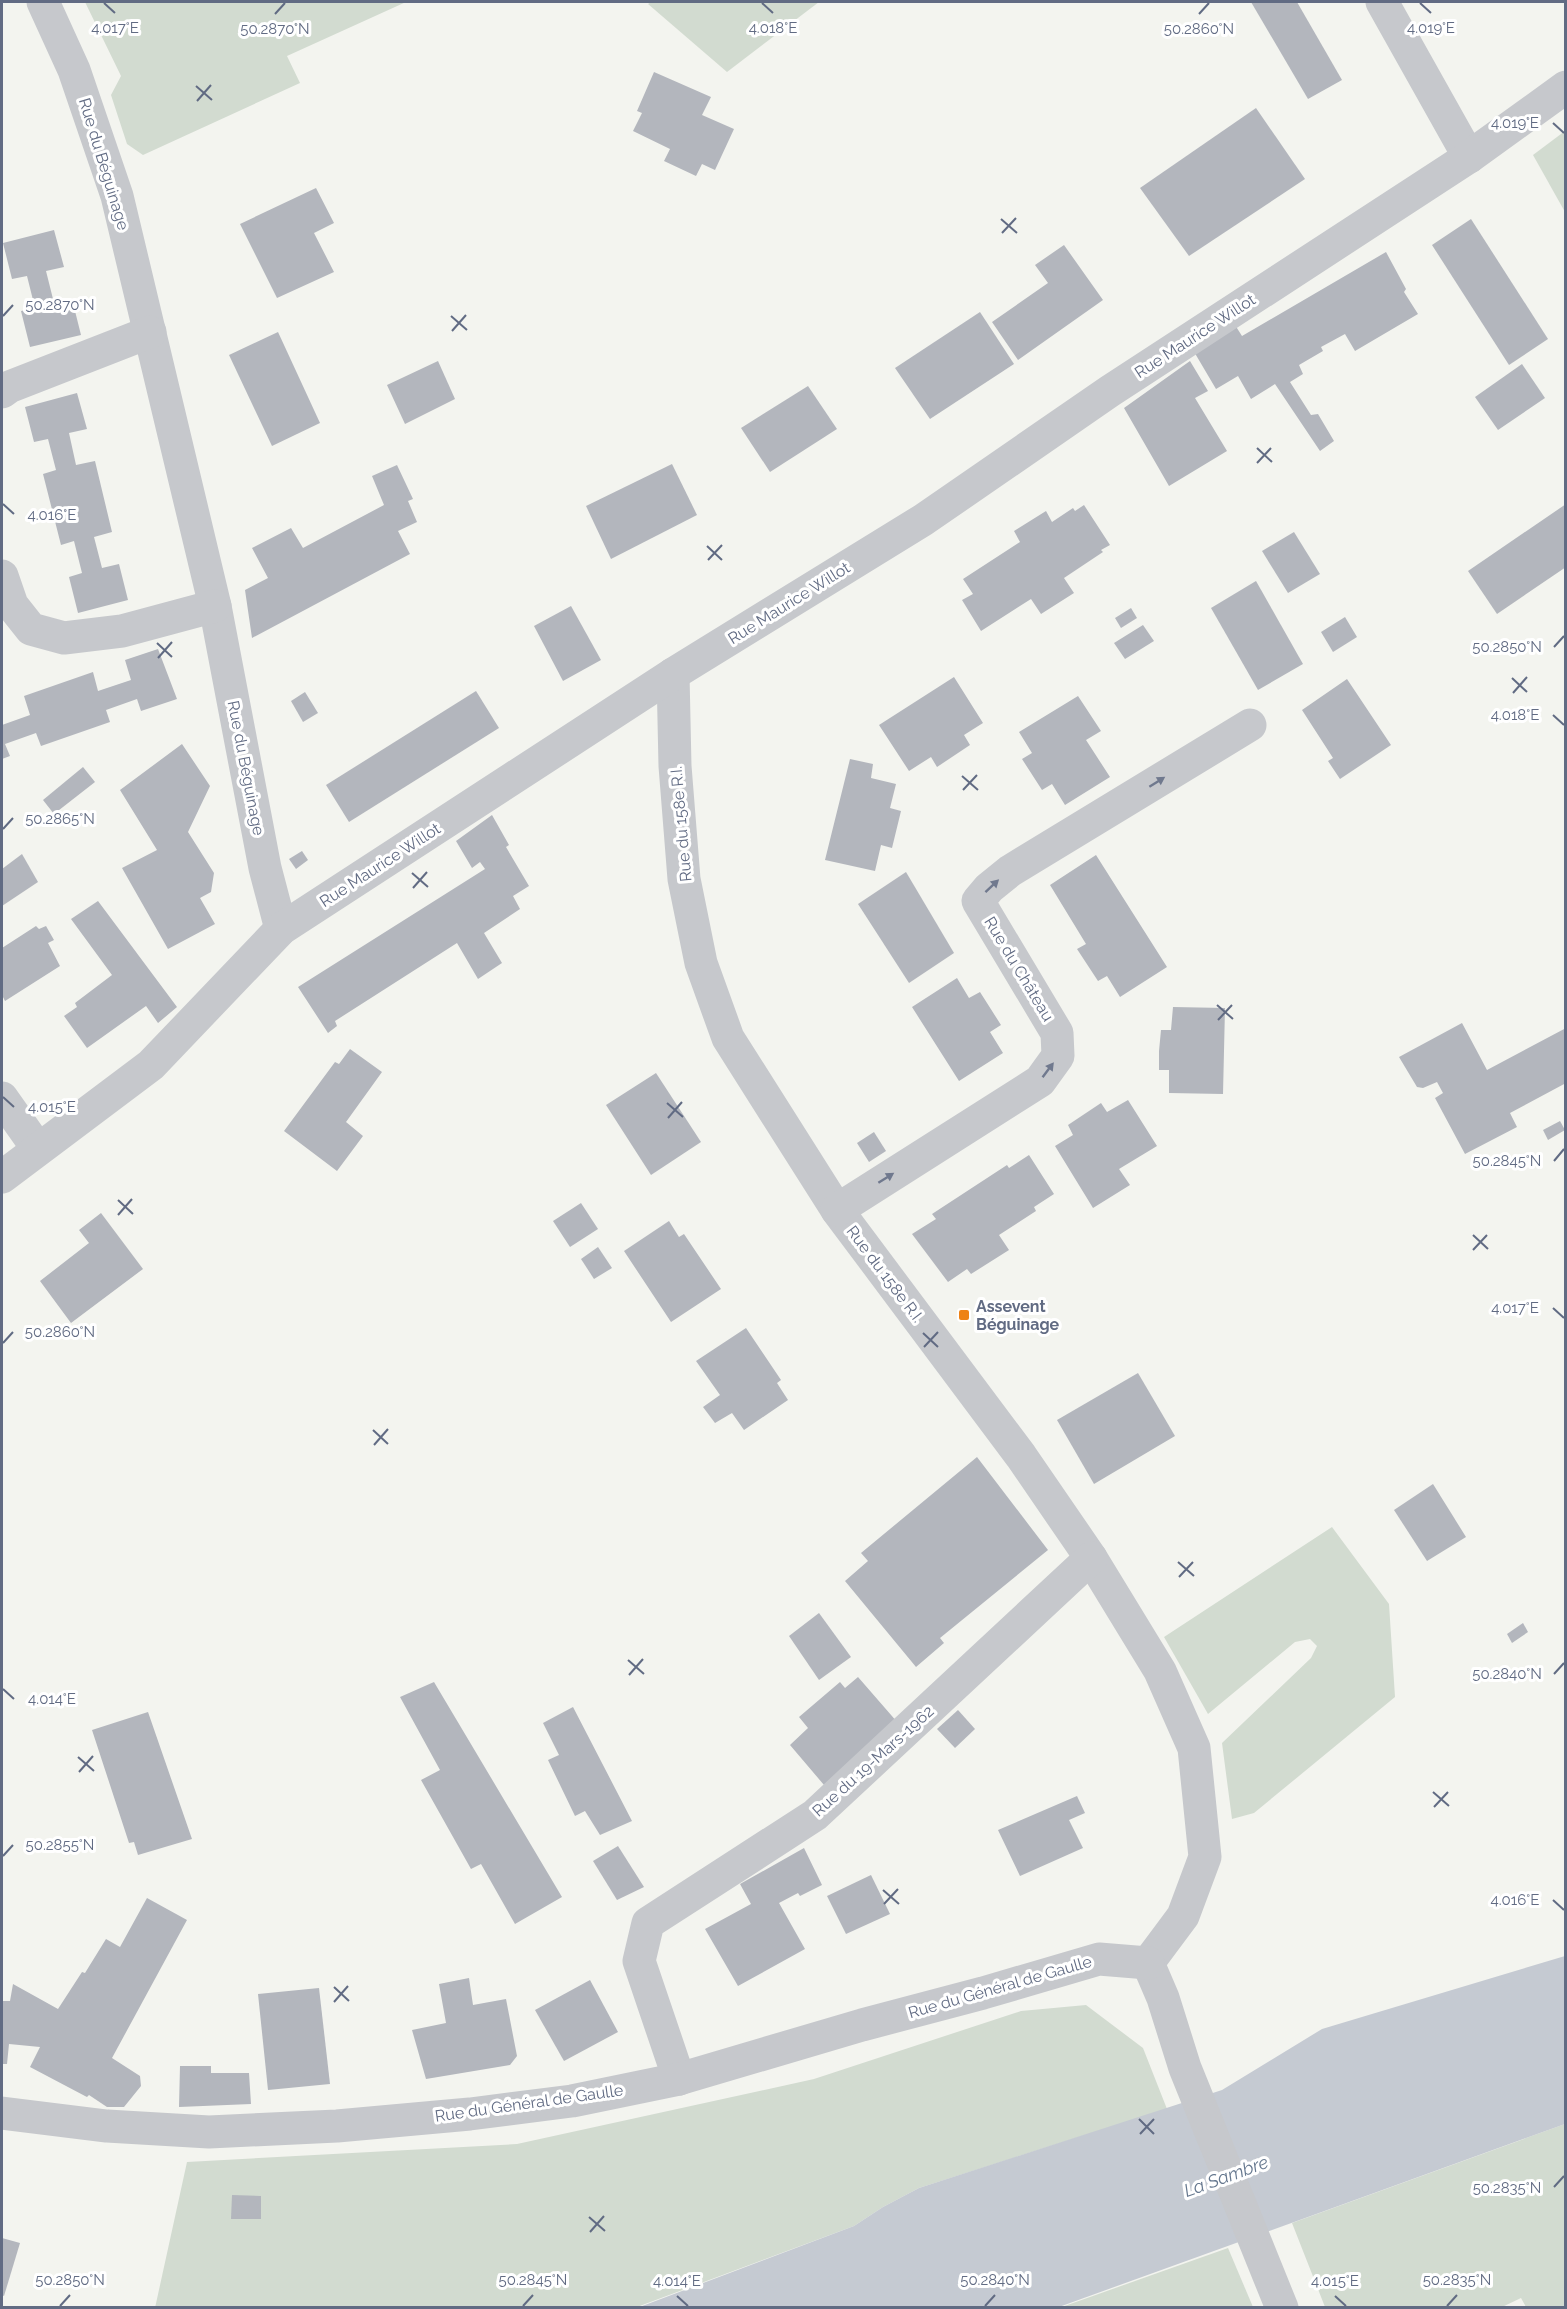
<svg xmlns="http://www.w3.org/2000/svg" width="1567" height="2309" viewBox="0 0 1567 2309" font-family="Raleway,sans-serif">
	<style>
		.green { fill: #d2dbd0 }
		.water { fill: #c5cad2 }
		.building { fill: #b3b6bd }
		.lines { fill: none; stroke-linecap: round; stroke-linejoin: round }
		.minor { stroke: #c6c8cc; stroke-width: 33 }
		.oneway { fill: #70798e }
		.ticks { fill: none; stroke: #616b83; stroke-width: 2 }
		.poi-dot { fill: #ee8215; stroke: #fff; stroke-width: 2 }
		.labels { text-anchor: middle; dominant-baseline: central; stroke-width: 6; stroke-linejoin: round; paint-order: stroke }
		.street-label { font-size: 16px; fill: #616b83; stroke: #fff }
		.poi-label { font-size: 16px; font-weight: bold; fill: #616b83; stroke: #fff; text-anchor: start }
		.water-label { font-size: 18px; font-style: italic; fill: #66788f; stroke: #fff }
		.ticks-label { font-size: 15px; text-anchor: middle; fill: #616b83; stroke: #fff; stroke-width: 6; stroke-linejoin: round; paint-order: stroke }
	</style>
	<rect width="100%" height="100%" fill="#f3f4ef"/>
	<g class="green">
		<path d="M85,2H406L287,56L300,83L143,155L127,144L111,95L121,76Z"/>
		<path d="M651,2H819L727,72L648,4Z"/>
		<path d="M1565,131V212L1533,155Z"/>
		<path d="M1332,1527L1389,1604L1395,1697L1254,1813L1232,1819L1222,1743L1311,1658L1317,1646L1310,1639L1295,1642L1208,1714L1164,1637Z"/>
		<path d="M1086,2005L1143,2048L1167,2109L919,2188L883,2207L854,2226L637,2307L155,2308L187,2162L517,2144L814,2079L1021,2011Z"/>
		<path d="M1565,2124V2307H1526L1521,2298L1500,2308L1325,2307L1292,2223Z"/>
		<path d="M1228,2248L1253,2307L1059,2308Z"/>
	</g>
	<path class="water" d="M1565,1956V2124L1059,2307L637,2308L854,2226L883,2207L919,2188L1222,2090L1322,2029Z"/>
	<g class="building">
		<path d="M1251,2H1297L1342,80L1308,99Z"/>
		<path d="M654,72L711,97L702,115L734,129L715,170L702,164L696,176L664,161L670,149L633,131L642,113L637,111Z"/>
		<path d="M1256,108L1305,179L1189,256L1140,188Z"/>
		<path d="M316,188L334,223L314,233L334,272L277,298L240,224Z"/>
		<path d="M1471,219L1548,339L1509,365L1432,245Z"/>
		<path d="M54,230L64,267L46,271L54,303L72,299L81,335L30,347L21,311L35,308L27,276L12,279L3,243Z"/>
		<path d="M1064,245L1103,300L1018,360L992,322L1048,283L1035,265Z"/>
		<path d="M1386,252L1406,289L1404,292L1418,314L1355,351L1345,334L1321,347L1323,351L1299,365L1303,374L1290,382L1311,415L1318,414L1334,441L1320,451L1275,384L1251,399L1238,376L1216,389L1193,350L1235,325L1242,336Z"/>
		<path d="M980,312L1014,364L930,419L895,368Z"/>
		<path d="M278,332L320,423L272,446L229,355Z"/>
		<path d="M438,361L455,399L405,424L387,385Z"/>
		<path d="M1190,361L1208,391L1195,398L1227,451L1169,486L1124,408Z"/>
		<path d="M1522,364L1545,398L1498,430L1475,397Z"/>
		<path d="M808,386L837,429L770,472L741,428Z"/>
		<path d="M77,393L87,429L69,433L76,465L95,461L112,532L94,537L102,568L119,564L128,600L78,613L69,577L82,573L74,541L61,545L43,474L56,470L48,439L34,442L25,407Z"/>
		<path d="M672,464L697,515L611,559L586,506Z"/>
		<path d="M397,465L413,499L408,501L417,522L398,531L410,554L252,638L245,590L268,578L252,548L291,528L303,548L384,505L372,476Z"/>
		<path d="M1566,504V567L1497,614L1468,571Z"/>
		<path d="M1084,505L1110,545L1101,550L1103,552L1064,578L1074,593L1041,614L1031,599L981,631L962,600L973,594L963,579L1020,542L1014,531L1046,511L1052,522L1073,508L1075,511Z"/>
		<path d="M1294,532L1320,574L1288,593L1262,551Z"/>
		<path d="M1256,581L1303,664L1258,690L1211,608Z"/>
		<path d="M571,606L601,660L563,681L534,626Z"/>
		<path d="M1131,608L1137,618L1121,628L1115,618Z"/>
		<path d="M1345,617L1357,637L1333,652L1321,632Z"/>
		<path d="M1143,625L1154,641L1125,659L1114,643Z"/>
		<path d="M158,649L177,699L141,711L137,699L106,710L110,722L41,746L36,733L5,744L10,756L2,759V725L30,715L24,696L93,672L98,691L131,680L125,660Z"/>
		<path d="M954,677L983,723L964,735L970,745L937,767L931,757L909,771L879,725Z"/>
		<path d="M1347,679L1391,745L1340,779L1328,761L1333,758L1302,710Z"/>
		<path d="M476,691L499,728L349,822L326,785Z"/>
		<path d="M305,692L318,713L303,722L291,701Z"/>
		<path d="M1078,696L1101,731L1086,740L1110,777L1065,805L1052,784L1042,790L1022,759L1032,753L1019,732Z"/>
		<path d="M182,744L210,786L188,832L214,873L211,892L200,898L215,924L168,949L122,868L157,850L120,790Z"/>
		<path d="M850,759L873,764L871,778L896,784L890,808L901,811L892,848L881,845L875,871L825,860Z"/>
		<path d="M83,767L95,782L54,814L43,800Z"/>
		<path d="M492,815L509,845L506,847L529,886L513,896L520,909L484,933L502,963L478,979L457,943L335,1021L337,1026L328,1033L298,987L485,869L480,862L472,868L456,841Z"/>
		<path d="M302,851L308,860L296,869L289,859Z"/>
		<path d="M22,854L38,882L2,906V869Z"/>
		<path d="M1096,855L1167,967L1120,997L1107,976L1098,981L1077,949L1086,944L1050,885Z"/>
		<path d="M906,872L954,953L909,983L858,904Z"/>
		<path d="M98,901L177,1007L158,1023L146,1006L87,1048L64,1016L77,1007L75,1003L112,975L71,919Z"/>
		<path d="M36,926L39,929L46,926L54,940L48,943L60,966L5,1001L2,995V948Z"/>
		<path d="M957,978L969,998L980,992L1001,1025L990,1032L1003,1053L959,1081L912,1007Z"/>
		<path d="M1173,1007L1225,1008L1223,1094L1169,1093V1070H1159V1051L1161,1030H1171Z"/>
		<path d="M1462,1023L1487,1070L1566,1028V1083L1510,1113L1517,1127L1465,1154L1435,1098L1443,1093L1437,1082L1423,1088L1417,1087L1399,1057Z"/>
		<path d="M350,1049L382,1072L346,1122L363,1136L337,1171L284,1131L335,1062L339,1064Z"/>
		<path d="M656,1073L701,1142L651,1175L606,1105Z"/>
		<path d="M1128,1100L1157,1146L1119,1169L1130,1185L1093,1208L1055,1146L1073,1135L1068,1125L1101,1103L1107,1112Z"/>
		<path d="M1560,1121L1565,1130L1548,1140L1543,1130Z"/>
		<path d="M874,1132L886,1151L869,1162L857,1143Z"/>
		<path d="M1029,1155L1054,1194L1034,1207L1036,1211L999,1235L1009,1250L971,1274L967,1269L948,1282L912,1234L936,1219L932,1214L1007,1165L1009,1168Z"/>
		<path d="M581,1203L598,1229L570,1247L553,1221Z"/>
		<path d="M101,1213L143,1269L71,1323L40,1281L89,1243L79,1230Z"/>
		<path d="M669,1221L679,1237L684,1234L721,1289L671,1322L624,1251Z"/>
		<path d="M598,1247L612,1268L594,1279L581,1259Z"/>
		<path d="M746,1328L781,1380L777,1383L788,1400L744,1430L732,1413L715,1423L703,1407L720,1395L696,1361Z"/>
		<path d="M1138,1373L1175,1436L1094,1484L1057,1420Z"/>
		<path d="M977,1457L1048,1550L940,1638L944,1643L916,1667L845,1581L868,1561L861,1553Z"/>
		<path d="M1433,1484L1466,1537L1427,1561L1394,1510Z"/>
		<path d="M819,1613L851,1657L819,1680L789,1636Z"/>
		<path d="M1523,1623L1528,1632L1512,1643L1507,1634Z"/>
		<path d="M858,1677L898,1723L824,1785L790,1745L808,1728L799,1717L840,1682L845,1688Z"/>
		<path d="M434,1682L562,1897L515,1924L481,1864L471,1869L421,1780L440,1770L400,1697Z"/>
		<path d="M573,1707L632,1821L600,1835L585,1811L575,1816L548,1760L559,1755L543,1723Z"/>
		<path d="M958,1710L975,1729L955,1748L937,1729Z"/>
		<path d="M148,1712L192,1839L138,1855L134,1842L129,1843L92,1730Z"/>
		<path d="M1077,1796L1085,1813L1069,1820L1083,1848L1020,1876L998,1830Z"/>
		<path d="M618,1846L644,1887L617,1900L593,1861Z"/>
		<path d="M804,1848L822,1885L800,1896L798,1893L779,1903L805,1949L738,1986L705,1929L751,1904L740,1884Z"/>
		<path d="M871,1875L890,1914L846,1934L827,1896Z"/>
		<path d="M147,1898L187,1920L112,2058L140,2076L141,2086L124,2107H107L89,2095L87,2097L85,2096L30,2067L40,2047L9,2044L7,2064H2V2001H10L13,1984L58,2009L82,1972L85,1973L106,1939L120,1947Z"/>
		<path d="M469,1978L473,2005L506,1999L517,2056L510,2065L426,2079L412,2030L446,2023L439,1984Z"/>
		<path d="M590,1980L618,2032L564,2061L535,2010Z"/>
		<path d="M319,1988L330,2084L268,2090L258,1994Z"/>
		<path d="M180,2066H211V2073H249L251,2104L179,2107Z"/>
		<path d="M232,2195L261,2196V2219H231Z"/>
		<path d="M2,2238L20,2243L4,2296L2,2295Z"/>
	</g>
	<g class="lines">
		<g class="minor">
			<path d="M43,2L74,70L117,196L215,606L265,868L281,929"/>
			<path d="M1382,2L1469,157"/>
			<path d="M2,392L9,387L150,332"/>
			<path d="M2,576L12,605L31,629L64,638L122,631L215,606"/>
			<path d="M673,674L675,766L684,879L701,963L728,1038L837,1210L1021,1456L1091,1558L1160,1671L1194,1748L1205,1857L1183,1916L1148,1963"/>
			<path d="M2,1098L38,1149"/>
			<path d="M2,1177L151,1065L281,929L673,674L923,520L1110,391L1469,157L1566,87"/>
			<path d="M837,1210L1040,1081L1058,1056L1057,1033L978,901L989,888L1010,871L1250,725"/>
			<path d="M1148,1963L1163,1998L1185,2068L1282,2308"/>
			<path d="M679,2079L639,1961L648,1923L815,1815L1091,1558"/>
			<path d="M2,2113L107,2126L209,2132L337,2126L470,2114L572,2101L679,2079L862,2025L983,1993L1099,1959L1148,1963"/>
		</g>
	</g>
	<defs><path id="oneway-solid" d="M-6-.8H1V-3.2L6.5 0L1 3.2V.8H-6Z" transform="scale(1.5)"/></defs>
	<g class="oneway">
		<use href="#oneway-solid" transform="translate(1157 782) rotate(-32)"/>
		<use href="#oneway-solid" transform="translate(992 886) rotate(-43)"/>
		<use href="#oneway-solid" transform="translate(1048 1070) rotate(-53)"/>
		<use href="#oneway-solid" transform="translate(886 1178) rotate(-32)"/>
	</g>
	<path class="ticks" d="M104,3L115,13M762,3L773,13M1420,3L1431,13M275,14L285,3M1199,14L1209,3M196,86L212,100M197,101L211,85M1553,123L1564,133M1001,219L1017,233M1002,233L1016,218M3,316L13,305M451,316L467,330M452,331L466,315M1257,448L1272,462M1257,463L1271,448M3,504L14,514M707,546L722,560M708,560L722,545M157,643L172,657M1554,647L1564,636M158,658L172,642M1512,678L1527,692M1513,693L1527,677M1553,715L1564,725M962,776L978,790M963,790L977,775M3,829L13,818M412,873L428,887M413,888L427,872M1217,1005L1233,1019M1218,1020L1232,1005M3,1097L14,1107M667,1103L683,1117M668,1118L682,1102M1554,1161L1564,1149M118,1200L133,1214M118,1215L132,1199M1473,1235L1488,1249M1473,1250L1487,1235M1553,1308L1564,1318M923,1333L938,1347M3,1343L13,1332M924,1347L938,1332M373,1430L388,1444M374,1445L388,1429M1178,1562L1194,1576M1179,1577L1193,1562M628,1660L644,1674M1554,1674L1564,1663M629,1675L643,1659M3,1689L14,1699M78,1757L94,1771M79,1772L93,1756M1433,1792L1449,1806M1434,1807L1448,1792M3,1856L13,1845M883,1890L899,1904M1553,1900L1564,1910M884,1904L898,1889M334,1987L349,2001M334,2002L348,1986M1139,2119L1154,2134M1140,2134L1154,2119M1554,2187L1564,2176M589,2217L605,2231M590,2232L604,2216M677,2296L688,2306M1335,2296L1346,2306M60,2306L70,2295M523,2306L533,2295M985,2306L995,2295M1447,2306L1457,2295"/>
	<rect class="poi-dot" x="958" y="1309" width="12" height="12" rx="3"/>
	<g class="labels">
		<g class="street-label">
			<text transform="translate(104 164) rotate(73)">Rue du Béguinage</text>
			<text transform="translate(1195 336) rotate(-33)">Rue Maurice Willot</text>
			<text transform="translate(789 603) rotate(-32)">Rue Maurice Willot</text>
			<text transform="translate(246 768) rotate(79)">Rue du Béguinage</text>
			<text transform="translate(681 824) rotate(-95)">Rue du 158e R.I.</text>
			<text transform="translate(380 865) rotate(-33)">Rue Maurice Willot</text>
			<text transform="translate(1019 969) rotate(59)">Rue du Château</text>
			<text transform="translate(885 1274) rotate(53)">Rue du 158e R.I.</text>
			<text transform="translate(873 1761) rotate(-42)">Rue du 19-Mars-1962</text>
			<text transform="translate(1000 1987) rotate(-16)">Rue du Général de Gaulle</text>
			<text transform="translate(529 2103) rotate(-8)">Rue du Général de Gaulle</text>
		</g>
		<g class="poi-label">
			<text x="976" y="1306">Assevent<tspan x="976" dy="18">Béguinage</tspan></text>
		</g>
		<g class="water-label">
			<text transform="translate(1226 2176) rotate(-20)">La Sambre</text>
		</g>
	</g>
	<g class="ticks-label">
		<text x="115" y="33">4.017°E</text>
		<text x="773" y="33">4.018°E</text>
		<text x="1431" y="33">4.019°E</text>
		<text x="275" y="34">50.2870°N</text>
		<text x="1199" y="34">50.2860°N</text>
		<text x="1515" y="128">4.019°E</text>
		<text x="60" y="310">50.2870°N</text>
		<text x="52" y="520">4.016°E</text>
		<text x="1507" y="652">50.2850°N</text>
		<text x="1515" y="720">4.018°E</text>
		<text x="60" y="824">50.2865°N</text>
		<text x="52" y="1112">4.015°E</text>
		<text x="1507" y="1166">50.2845°N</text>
		<text x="1515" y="1313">4.017°E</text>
		<text x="60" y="1337">50.2860°N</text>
		<text x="1507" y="1679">50.2840°N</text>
		<text x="52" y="1704">4.014°E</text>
		<text x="60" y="1850">50.2855°N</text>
		<text x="1515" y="1905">4.016°E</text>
		<text x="1507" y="2193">50.2835°N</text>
		<text x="70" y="2285">50.2850°N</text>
		<text x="533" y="2285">50.2845°N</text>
		<text x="995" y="2285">50.2840°N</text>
		<text x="1457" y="2285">50.2835°N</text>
		<text x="677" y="2286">4.014°E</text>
		<text x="1335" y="2286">4.015°E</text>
	</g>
	<rect width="1567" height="2309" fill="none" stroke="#616b83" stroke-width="6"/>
</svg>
